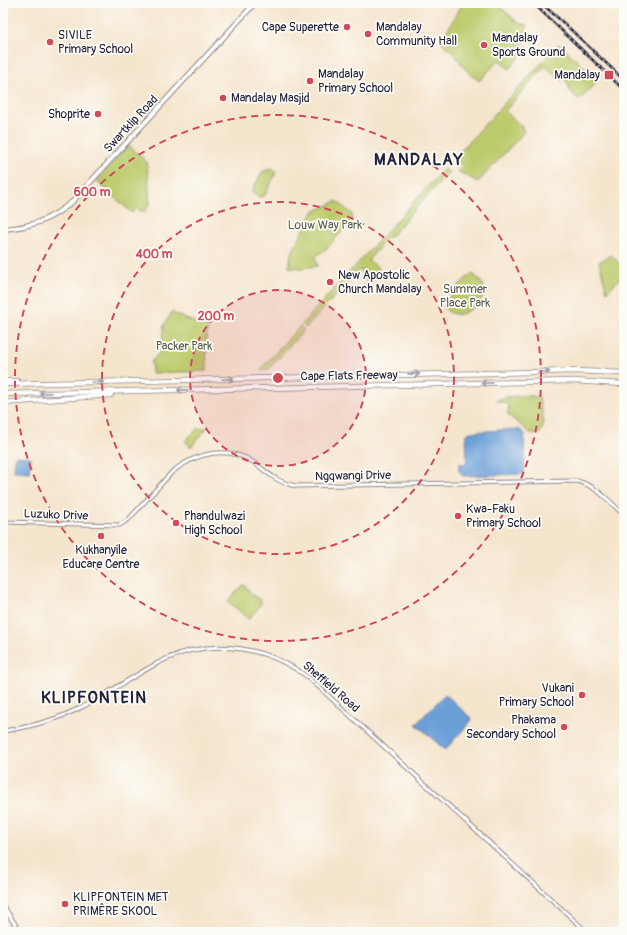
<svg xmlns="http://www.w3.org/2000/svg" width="627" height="935" viewBox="0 0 627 935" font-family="Pangolin,sans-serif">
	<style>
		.green { fill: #bdca6c; stroke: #707654 }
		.water { fill: #6b9fd7; stroke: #466089 }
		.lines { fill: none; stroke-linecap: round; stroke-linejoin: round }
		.tertiary-casing { stroke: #8c8484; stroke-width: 5 }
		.secondary-casing { stroke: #8c8484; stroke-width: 5.5 }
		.primary-casing { stroke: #8c8484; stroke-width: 6 }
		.motorway-casing { stroke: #8c8484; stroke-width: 6 }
		.tertiary { stroke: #fff; stroke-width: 3 }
		.secondary { stroke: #fff; stroke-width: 3.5 }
		.primary { stroke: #fff; stroke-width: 4 }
		.motorway { stroke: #fff; stroke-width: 4.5 }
		.rail-casing { stroke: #22223b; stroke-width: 2.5 }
		.rail { stroke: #fdfcf7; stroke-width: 1; stroke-dasharray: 3; stroke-linecap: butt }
		.oneway { stroke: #9c9ca7 }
		.ring { fill: none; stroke: #d1495b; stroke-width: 2; stroke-dasharray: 7 5 }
		.poi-dot { fill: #d1495b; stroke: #fdfcf7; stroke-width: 1.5 }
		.labels { text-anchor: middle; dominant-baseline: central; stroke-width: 3.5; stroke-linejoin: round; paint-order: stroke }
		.poi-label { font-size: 12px; fill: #22223b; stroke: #fdfcf7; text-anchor: start }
		.street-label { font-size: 12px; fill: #22223b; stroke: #fdfcf7 }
		.park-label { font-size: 12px; fill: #585d4c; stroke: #fdfcf7 }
		.district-label { font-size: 16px; font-weight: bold; letter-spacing: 1px; fill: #22223b; stroke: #fdfcf7 }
		.centre { fill: #d1495b; stroke: #fdfcf7; stroke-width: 2 }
		.ring-label { font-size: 12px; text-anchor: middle; font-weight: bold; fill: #d1495b; stroke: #fdfcf7; stroke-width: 3.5; stroke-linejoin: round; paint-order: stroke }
	</style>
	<rect width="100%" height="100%" fill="#fdfcf7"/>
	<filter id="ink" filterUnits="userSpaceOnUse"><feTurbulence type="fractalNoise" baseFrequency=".025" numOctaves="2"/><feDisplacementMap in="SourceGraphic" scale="8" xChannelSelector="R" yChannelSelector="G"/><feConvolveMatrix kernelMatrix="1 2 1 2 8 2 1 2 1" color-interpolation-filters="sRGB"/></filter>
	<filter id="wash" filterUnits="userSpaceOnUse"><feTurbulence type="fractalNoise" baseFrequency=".012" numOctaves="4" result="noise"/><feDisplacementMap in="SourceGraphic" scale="16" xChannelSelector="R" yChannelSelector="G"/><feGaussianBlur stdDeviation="0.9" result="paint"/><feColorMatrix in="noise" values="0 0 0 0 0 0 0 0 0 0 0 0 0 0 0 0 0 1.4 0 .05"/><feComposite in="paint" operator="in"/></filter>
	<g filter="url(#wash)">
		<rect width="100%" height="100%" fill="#f5e5cd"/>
		<g class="green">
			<path d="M463,3H496L518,23L527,25L520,56L509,69L499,60L479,81L465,69L456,56L441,41Z"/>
			<path d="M559,44L598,80L580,100L569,90L568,83L564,79L562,81L545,66L505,111L521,126L524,132L478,182L457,171L462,166L454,158Z"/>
			<path d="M128,145L147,162L150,204L143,213L137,208L132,213L97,181Z"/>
			<path d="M272,168L275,170L276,173L265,195L261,197L254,195L252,191L262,172Z"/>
			<path d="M444,169L449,172L389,238L387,237L380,245L381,246L368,260L379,268L374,280L365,281L360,269L306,328L302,324Z"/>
			<path d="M337,201L353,215L352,217L353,219L327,248L315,257L318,266L302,268L289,267L291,254L313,212Z"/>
			<path d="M611,255L624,268V274L607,292L599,262Z"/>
			<path d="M471,274C478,275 485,287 485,294C479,304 463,319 451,313C447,311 446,310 444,307L454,290Z"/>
			<path d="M172,312L183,318L208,327L206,340L207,371L152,373L151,362L161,351L164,325Z"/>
			<path d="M300,326L304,330L268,370H260Z"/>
			<path d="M533,396L539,397C540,409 548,423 539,434L530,433L507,414L509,408L506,403L496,401C503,395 524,396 533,396Z"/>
			<path d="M207,428L191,447L185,441L197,429Z"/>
			<path d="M243,585C248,587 247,589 250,592C252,596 258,598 261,601V604L249,619L247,618L228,601Z"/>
		</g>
		<g class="water">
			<path d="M519,429L526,435L524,438L525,454L524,474L463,476L459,471V464H465L467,461L466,435L470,432Z"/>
			<path d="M15,456L31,457L30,472L14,471Z"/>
			<path d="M445,694L471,718V721L445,750L416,724Z"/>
		</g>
	</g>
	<g filter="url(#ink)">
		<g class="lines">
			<g class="tertiary-casing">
				<g id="tertiary">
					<path d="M3,522L120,525L129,519L172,472C195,453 227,445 253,462C269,473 275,482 296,486L577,481C597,486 610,502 624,515"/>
					<path d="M3,731C31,727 59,719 84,706C112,692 138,672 166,659C214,637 269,647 310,679L587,932"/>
				</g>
			</g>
			<g class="secondary-casing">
				<path id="secondary" d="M3,906L20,932"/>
			</g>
			<g class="primary-casing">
				<path id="primary" d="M3,229C32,227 50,220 72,202L255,3"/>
			</g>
			<g class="motorway-casing">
				<g id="motorway">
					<path d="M3,381H17"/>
					<path d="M3,384L576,371L624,373"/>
					<path d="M3,394L573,381L624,384"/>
					<path d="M3,403L111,395"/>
				</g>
			</g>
			<use href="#tertiary" class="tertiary"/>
			<use href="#secondary" class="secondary"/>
			<use href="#primary" class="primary"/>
			<use href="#motorway" class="motorway"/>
			<g class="rail-casing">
				<g id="rail">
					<path d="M533,3L624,90"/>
					<path d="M541,3L567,26L624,80"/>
				</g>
			</g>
			<use href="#rail" class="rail"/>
		</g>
		<defs><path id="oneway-shaft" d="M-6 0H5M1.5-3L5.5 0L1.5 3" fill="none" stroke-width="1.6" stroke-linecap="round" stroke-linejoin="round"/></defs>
		<g class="oneway">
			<use href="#oneway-shaft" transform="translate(544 372) rotate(-1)"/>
			<use href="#oneway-shaft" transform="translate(414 374) rotate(-1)"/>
			<use href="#oneway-shaft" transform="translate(228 379) rotate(-2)"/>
			<use href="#oneway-shaft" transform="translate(98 382) rotate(-1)"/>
			<use href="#oneway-shaft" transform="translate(487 383) rotate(179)"/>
			<use href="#oneway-shaft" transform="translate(183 390) rotate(179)"/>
			<use href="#oneway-shaft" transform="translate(45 393) rotate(179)"/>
		</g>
	</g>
	<circle cx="278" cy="378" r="88" fill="#d1495b" fill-opacity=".12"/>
	<g class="ring">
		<circle cx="278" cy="378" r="88"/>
		<circle cx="278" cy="378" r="176"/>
		<circle cx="278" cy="378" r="263"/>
	</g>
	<g class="poi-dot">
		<circle cx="347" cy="27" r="4"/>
		<circle cx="368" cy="34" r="4"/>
		<circle cx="50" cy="42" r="4"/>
		<circle cx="484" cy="45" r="4"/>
		<rect x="604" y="70" width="10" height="10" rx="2"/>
		<circle cx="310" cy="81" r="4"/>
		<circle cx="223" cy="98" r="4"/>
		<circle cx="98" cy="114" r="4"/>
		<circle cx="330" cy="282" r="4"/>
		<circle cx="458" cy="516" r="4"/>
		<circle cx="176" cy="523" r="4"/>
		<circle cx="101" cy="536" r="4"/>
		<circle cx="582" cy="695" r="4"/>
		<circle cx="564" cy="727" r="4"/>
		<circle cx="65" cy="904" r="4"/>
	</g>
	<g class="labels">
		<g class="poi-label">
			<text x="339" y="27" text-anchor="end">Cape Superette</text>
			<text x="376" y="27">Mandalay<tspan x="376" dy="14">Community Hall</tspan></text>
			<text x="58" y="35">SIVILE<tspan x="58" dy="14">Primary School</tspan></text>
			<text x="492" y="38">Mandalay<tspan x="492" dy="14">Sports Ground</tspan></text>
			<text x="318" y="74">Mandalay<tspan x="318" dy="14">Primary School</tspan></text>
			<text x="600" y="75" text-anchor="end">Mandalay</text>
			<text x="231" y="98">Mandalay Masjid</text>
			<text x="90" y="114" text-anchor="end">Shoprite</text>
			<text x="338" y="275">New Apostolic<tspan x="338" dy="14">Church Mandalay</tspan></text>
			<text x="466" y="509">Kwa-Faku<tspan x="466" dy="14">Primary School</tspan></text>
			<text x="184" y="516">Phandulwazi<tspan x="184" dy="14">High School</tspan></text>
			<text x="101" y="550" text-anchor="middle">Kukhanyile<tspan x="101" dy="14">Educare Centre</tspan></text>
			<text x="574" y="688" text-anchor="end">Vukani<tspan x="574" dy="14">Primary School</tspan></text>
			<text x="556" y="720" text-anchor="end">Phakama<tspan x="556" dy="14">Secondary School</tspan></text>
			<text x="73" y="897">KLIPFONTEIN MET<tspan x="73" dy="14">PRIMÊRE SKOOL</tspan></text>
		</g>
		<g class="street-label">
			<text transform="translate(131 124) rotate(-47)">Swartklip Road</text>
			<text transform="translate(349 376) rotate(-1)">Cape Flats Freeway</text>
			<text transform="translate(353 476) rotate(-1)">Ngqwangi Drive</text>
			<text transform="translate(56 515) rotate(2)">Luzuko Drive</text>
			<text transform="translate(331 687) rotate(41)">Sheffield Road</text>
		</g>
		<g class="park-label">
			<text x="325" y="225">Louw Way Park</text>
			<text x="465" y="289">Summer<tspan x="465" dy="14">Place Park</tspan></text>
			<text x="184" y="346">Packer Park</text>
		</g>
		<g class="district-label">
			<text x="419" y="160">MANDALAY</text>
			<text x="94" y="698">KLIPFONTEIN</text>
		</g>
	</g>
	<circle cx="278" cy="378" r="6" class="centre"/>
	<g class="ring-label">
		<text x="92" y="196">600 m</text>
		<text x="154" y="258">400 m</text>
		<text x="216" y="320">200 m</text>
	</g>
	<rect width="627" height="935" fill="none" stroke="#fdfcf7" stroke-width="16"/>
</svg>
